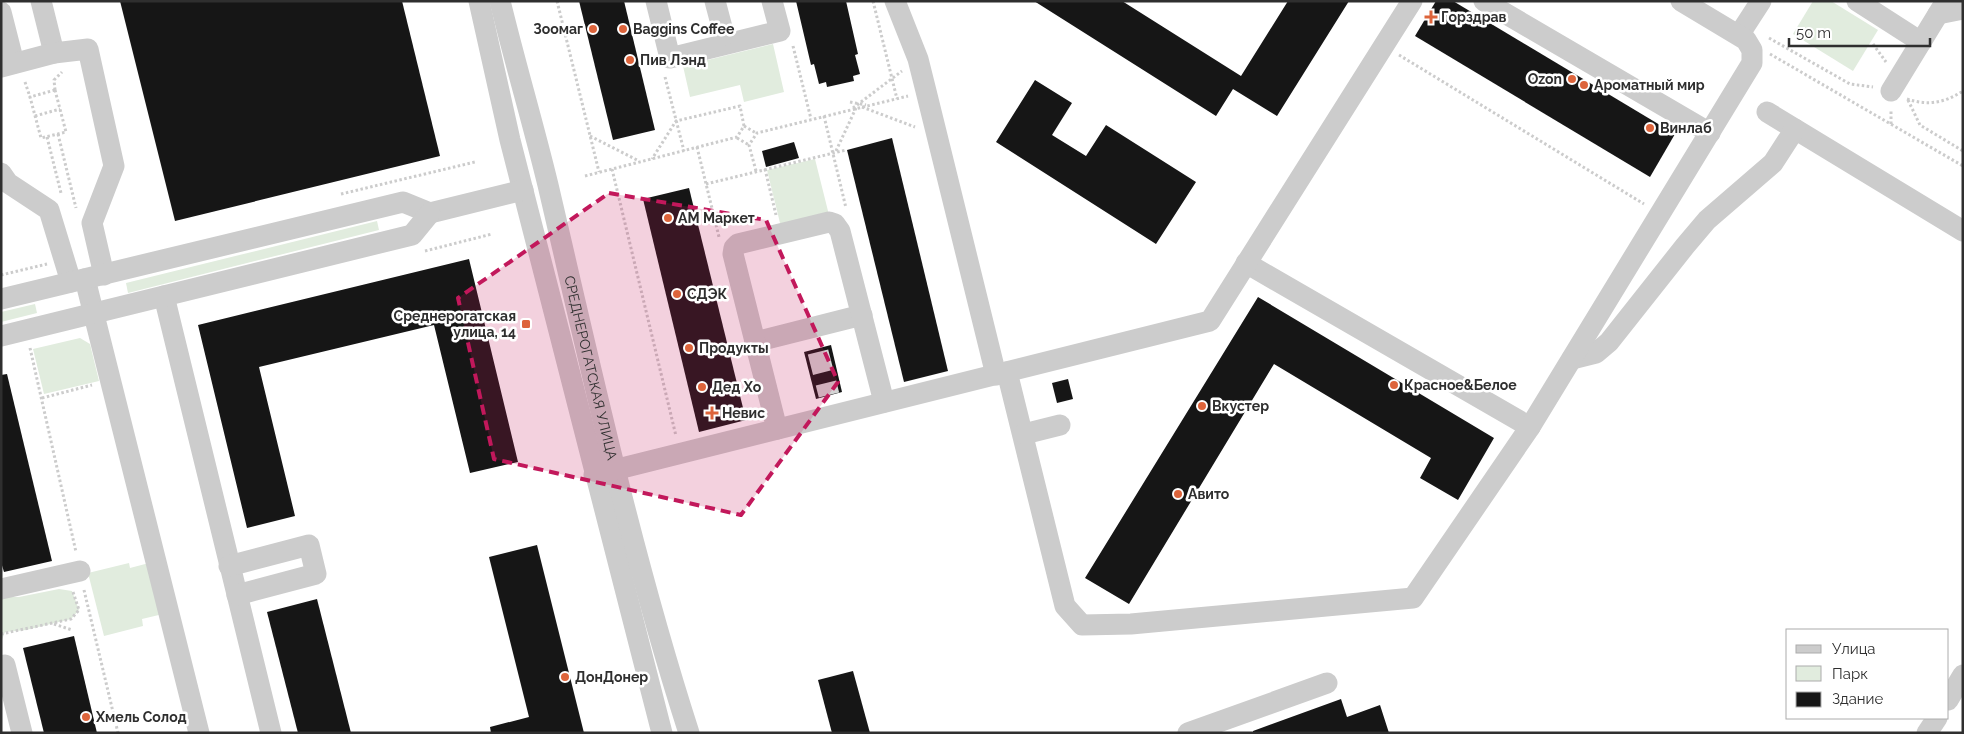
<svg xmlns="http://www.w3.org/2000/svg" width="1964" height="734" viewBox="0 0 1964 734" font-family="Raleway,sans-serif">
	<style>
		.green { fill: #e1ecde }
		.building { fill: #161616 }
		.lines { fill: none; stroke-linecap: round; stroke-linejoin: round }
		.minor-tunnel { stroke: #d5d5d5; stroke-width: 21; stroke-dasharray: 21 11; stroke-linecap: butt }
		.path { stroke: #ccc; stroke-width: 3; stroke-dasharray: 2.5 2.5; stroke-linecap: butt }
		.minor { stroke: #ccc; stroke-width: 21 }
		.marked { fill: #c2185b; fill-opacity: 0.2; stroke: #c2185b; stroke-width: 4; stroke-dasharray: 10 6; stroke-linejoin: round }
		.poi-dot { fill: #dd643b; stroke: #fff; stroke-width: 2 }
		.labels { text-anchor: middle; dominant-baseline: central; stroke-width: 5; stroke-linejoin: round; paint-order: stroke }
		.poi-label { font-size: 14px; font-weight: bold; fill: #2f2f2f; stroke: #fff; text-anchor: start }
		.street-label { font-size: 14px; fill: #2f2f2f; stroke: #fff }
	</style>
	<rect width="100%" height="100%" fill="#fff"/>
	<g class="green">
		<path d="M1813,1H1831L1878,30L1853,71L1793,34Z"/>
		<path d="M773,44L784,92L744,102L740,85L690,97L683,66Z"/>
		<path d="M815,159L829,215L781,227L767,170Z"/>
		<path d="M377,221L379,230L128,293L126,283Z"/>
		<path d="M35,304L37,313L1,322V312Z"/>
		<path d="M80,338L90,344L99,381L44,394L33,349Z"/>
		<path d="M129,563L130,568L149,563L163,614L142,619L143,626L104,636L88,573Z"/>
		<path d="M59,589L72,591L79,610L71,619L26,630L5,632L1,642V597H19Z"/>
	</g>
	<g class="building">
		<path d="M120,1H402L440,156L175,221Z"/>
		<path d="M579,1H624L655,130L613,140Z"/>
		<path d="M796,1H846L858,54L855,55L860,74L853,76L854,81L827,87L826,82L819,84L814,64L811,65Z"/>
		<path d="M1034,1H1122L1241,76L1288,1H1349L1277,116L1233,89L1216,116Z"/>
		<path d="M1436,1H1453L1675,134L1650,177L1415,36Z"/>
		<path d="M1035,80L1072,103L1052,135L1086,156L1106,125L1196,182L1156,244L996,142Z"/>
		<path d="M892,138L948,371L904,382L847,150Z"/>
		<path d="M794,142L799,158L766,167L762,151Z"/>
		<path d="M689,188L746,420L699,432L643,199Z"/>
		<path d="M469,259L518,462L470,473L434,325L259,367L295,516L247,528L198,325Z"/>
		<path d="M1258,297L1494,438L1458,500L1420,478L1431,458L1274,364L1129,604L1085,578Z"/>
		<path d="M831,345L842,392L816,399L804,352Z"/>
		<path d="M7,374L52,561L4,572L1,562V375Z"/>
		<path d="M1068,379L1073,399L1057,403L1052,383Z"/>
		<path d="M537,545L584,733H491L490,727L529,717L489,557Z"/>
		<path d="M317,599L351,733H298L267,612Z"/>
		<path d="M74,636L97,733H44L23,648Z"/>
		<path d="M853,671L870,733H832L818,680Z"/>
		<path d="M1341,699L1347,717L1380,705L1389,733H1253V731Z"/>
	</g>
	<g class="lines">
		<path class="minor-tunnel" d="M818,352L829,395"/>
		<g class="path">
			<path d="M557,1L599,172"/>
			<path d="M873,1L897,99"/>
			<path d="M1769,38L1850,84L1873,87"/>
			<path d="M1873,44L1886,62"/>
			<path d="M793,46L811,119"/>
			<path d="M1770,54L1963,166"/>
			<path d="M1399,55L1644,204"/>
			<path d="M665,77L684,151"/>
			<path d="M25,82L30,97"/>
			<path d="M55,90L66,132L41,138L30,97Z"/>
			<path d="M55,90L54,80L62,72"/>
			<path d="M1907,99C1928,106 1944,103 1963,91"/>
			<path d="M1908,100L1920,125L1963,151"/>
			<path d="M850,102L866,105"/>
			<path d="M862,107L915,127"/>
			<path d="M853,108L902,71"/>
			<path d="M35,116L60,109"/>
			<path d="M824,116L846,208"/>
			<path d="M1891,124V109"/>
			<path d="M744,126L756,133"/>
			<path d="M58,134L76,208"/>
			<path d="M590,136L639,161"/>
			<path d="M47,137L61,193"/>
			<path d="M737,138L749,145"/>
			<path d="M697,147L719,237"/>
			<path d="M836,151L856,108"/>
			<path d="M612,169L676,436"/>
			<path d="M765,169L776,215"/>
			<path d="M756,171L749,145L757,133L908,96"/>
			<path d="M585,176L737,137L744,126L740,106L676,121L652,159"/>
			<path d="M706,184L846,150"/>
			<path d="M341,194L475,162"/>
			<path d="M425,251L492,234"/>
			<path d="M1,275L47,264"/>
			<path d="M30,348L76,552"/>
			<path d="M42,398L92,385"/>
			<path d="M84,590L118,733"/>
			<path d="M54,624L72,630"/>
			<path d="M1,634L71,619L79,610L73,592"/>
		</g>
		<g class="minor">
			<path d="M41,1L54,53"/>
			<path d="M479,1L510,140L662,733"/>
			<path id="s1" d="M500,1C515,63 533,123 548,185C591,369 631,553 689,733"/>
			<path d="M656,1L670,58L780,31L772,1"/>
			<path d="M715,1L724,35"/>
			<path d="M895,1L918,59L926,91L996,375"/>
			<path d="M1484,1L1710,133"/>
			<path d="M1857,1L1921,42"/>
			<path d="M1,12L14,63"/>
			<path d="M1938,14L1963,9"/>
			<path d="M1739,35L1761,1"/>
			<path d="M1,67L54,53L88,49L114,166L92,223L104,275"/>
			<path d="M1891,91L1946,1"/>
			<path d="M1767,112L1963,231"/>
			<path d="M1,173L8,183L49,210L71,282"/>
			<path d="M1246,263L1530,427"/>
			<path d="M85,279L199,733"/>
			<path d="M164,296L271,733"/>
			<path d="M1,299L403,202L430,213L523,190"/>
			<path d="M1,336L412,235L430,213"/>
			<path d="M755,342L862,315"/>
			<path d="M1572,359L1596,353L1609,342L1685,246L1707,220L1773,163L1795,129"/>
			<path d="M1007,372L1065,606L1082,625L1131,624L1413,598L1530,427L1752,63V50L1746,40L1681,1"/>
			<path d="M777,429L733,254L734,248L738,244L829,222L835,224L840,231L884,402"/>
			<path d="M1024,434L1060,425"/>
			<path d="M594,475L1210,321L1412,1"/>
			<path d="M229,566L309,545L316,574L237,595"/>
			<path d="M1,589L80,571"/>
			<path d="M5,665L22,733"/>
			<path d="M1948,700L1963,675"/>
			<path d="M1188,733L1327,683"/>
			<path d="M1927,733L1937,718"/>
		</g>
	</g>
	<path class="marked" d="M609,193L766,220L838,382L741,515L494,459L458,298Z"/>
	<g class="poi-dot">
		<path d="M1428.5 9.5h5v5h5v5h-5v5h-5v-5h-5v-5h5z"/>
		<circle cx="593" cy="29" r="5"/>
		<circle cx="623" cy="29" r="5"/>
		<circle cx="630" cy="60" r="5"/>
		<circle cx="1572" cy="79" r="5"/>
		<circle cx="1584" cy="85" r="5"/>
		<circle cx="1650" cy="128" r="5"/>
		<circle cx="668" cy="218" r="5"/>
		<circle cx="677" cy="294" r="5"/>
		<rect x="521" y="319" width="10" height="10" rx="2.5"/>
		<circle cx="689" cy="348" r="5"/>
		<circle cx="1394" cy="385" r="5"/>
		<circle cx="702" cy="387" r="5"/>
		<circle cx="1202" cy="406" r="5"/>
		<path d="M709.5 405.5h5v5h5v5h-5v5h-5v-5h-5v-5h5z"/>
		<circle cx="1178" cy="494" r="5"/>
		<circle cx="565" cy="677" r="5"/>
		<circle cx="86" cy="717" r="5"/>
	</g>
	<g class="labels">
		<g class="poi-label">
			<text x="1441" y="17">Горздрав</text>
			<text x="583" y="29" text-anchor="end">Зоомаг</text>
			<text x="633" y="29">Baggins Coffee</text>
			<text x="640" y="60">Пив Лэнд</text>
			<text x="1562" y="79" text-anchor="end">Ozon</text>
			<text x="1594" y="85">Ароматный мир</text>
			<text x="1660" y="128">Винлаб</text>
			<text x="678" y="218">АМ Маркет</text>
			<text x="687" y="294">СДЭК</text>
			<text x="516" y="316" text-anchor="end">Среднерогатская<tspan x="516" dy="16">улица, 14</tspan></text>
			<text x="699" y="348">Продукты</text>
			<text x="1404" y="385">Красное&amp;Белое</text>
			<text x="712" y="387">Дед Хо</text>
			<text x="1212" y="406">Вкустер</text>
			<text x="722" y="413">Невис</text>
			<text x="1188" y="494">Авито</text>
			<text x="575" y="677">ДонДонер</text>
			<text x="96" y="717">Хмель Солод</text>
		</g>
		<g class="street-label">
			<text stroke="none"><textPath href="#s1" startOffset="378">СРЕДНЕРОГАТСКАЯ УЛИЦА</textPath></text>
		</g>
	</g>
	<rect width="1964" height="734" fill="none" stroke="#2f2f2f" stroke-width="5"/>
	<rect x="1786" y="629" width="162" height="90" fill="#ffffff" stroke="#acacac"/>
	<rect x="1796" y="645" width="25" height="8" fill="#cccccc" stroke="#acacac"/>
	<text x="1832" y="654" font-size="15" fill="#2f2f2f">Улица</text>
	<rect x="1796" y="666" width="25" height="15" fill="#e1ecde" stroke="#acacac"/>
	<text x="1832" y="679" font-size="15" fill="#2f2f2f">Парк</text>
	<rect x="1796" y="692" width="25" height="15" fill="#161616" stroke="#acacac"/>
	<text x="1832" y="704" font-size="15" fill="#2f2f2f">Здание</text>
	<path d="M1789 38v8h141v-8" fill="none" stroke="#2f2f2f" stroke-width="2.5"/>
	<text x="1796" y="38" font-size="15" fill="#2f2f2f" stroke="#ffffff" stroke-width="4" paint-order="stroke">50 m</text>
</svg>
